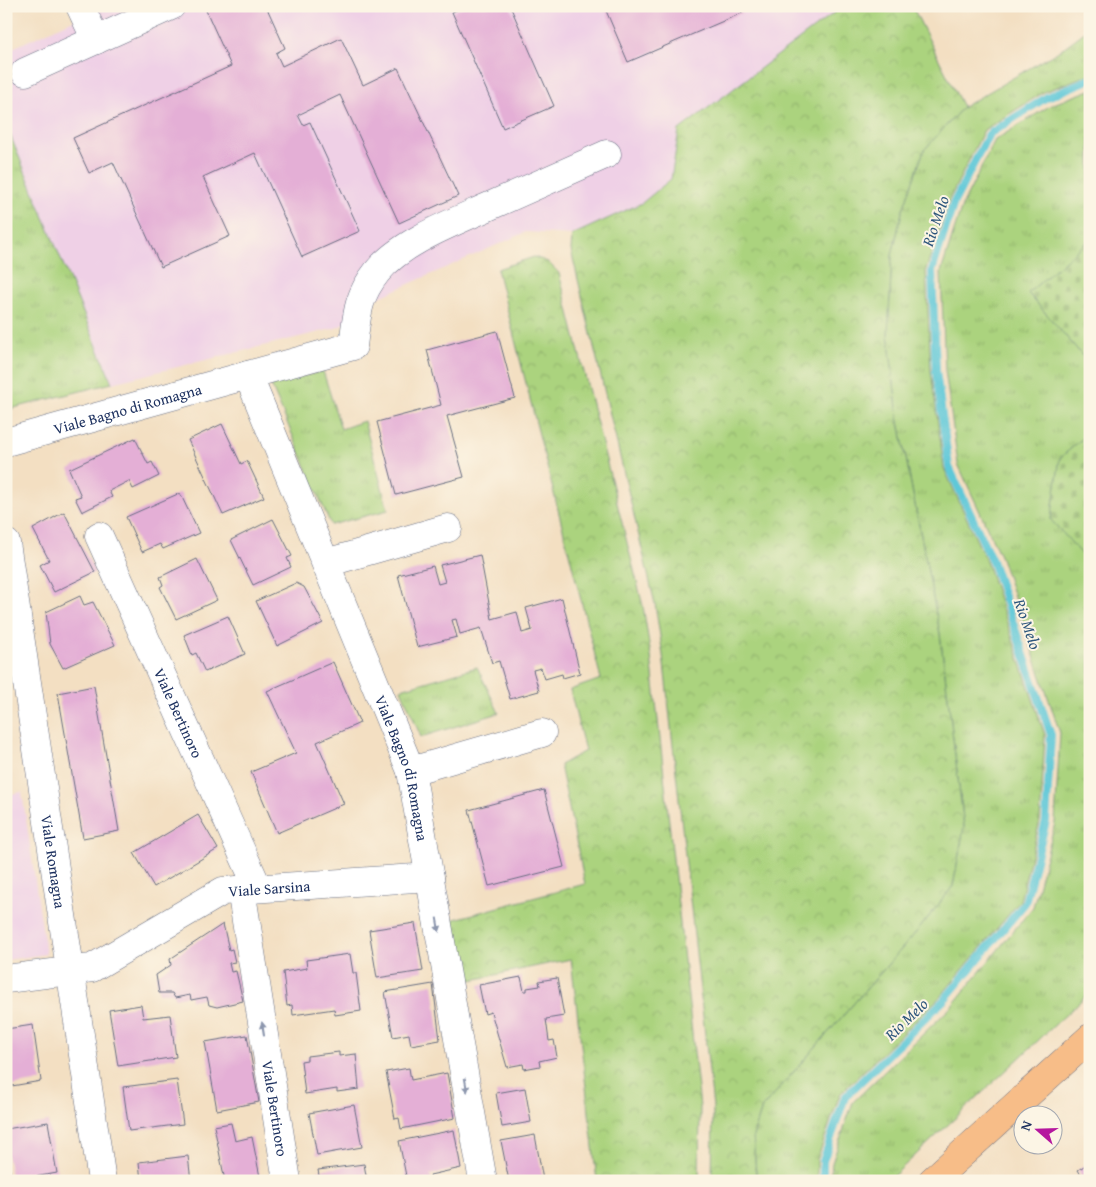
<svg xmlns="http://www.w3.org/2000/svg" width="1096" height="1187" viewBox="0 0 1096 1187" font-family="'Gentium Book Plus',serif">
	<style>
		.built { fill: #efd0e6 }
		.grass { fill: url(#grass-tufts); stroke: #63816e }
		.cemetery { fill: url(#cemetery-stones); stroke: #63816e }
		.park { fill: url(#park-crowns); stroke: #63816e }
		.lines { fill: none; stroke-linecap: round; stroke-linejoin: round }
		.stream { stroke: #5ec8d8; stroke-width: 8 }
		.building { fill: #e4afd6 }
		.minor-casing { stroke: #676d81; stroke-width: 29 }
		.major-casing { stroke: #676d81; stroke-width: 29 }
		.minor { stroke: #fff; stroke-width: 28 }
		.major { stroke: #f7bd88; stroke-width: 28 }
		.oneway { fill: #8d97ae }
		.labels { text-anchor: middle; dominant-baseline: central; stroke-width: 4; stroke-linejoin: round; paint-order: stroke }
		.street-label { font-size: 15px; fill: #1b2f5e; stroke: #fcf5e5 }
		.water-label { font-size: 16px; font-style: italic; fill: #2c557c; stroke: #fcf5e5 }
	</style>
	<defs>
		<pattern id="grass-tufts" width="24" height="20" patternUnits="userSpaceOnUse" patternTransform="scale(1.25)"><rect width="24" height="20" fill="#abd37e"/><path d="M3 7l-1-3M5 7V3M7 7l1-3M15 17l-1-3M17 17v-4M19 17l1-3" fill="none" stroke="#93b56f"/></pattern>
		<pattern id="cemetery-stones" width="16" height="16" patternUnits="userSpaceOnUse" patternTransform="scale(1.25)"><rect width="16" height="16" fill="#abd37e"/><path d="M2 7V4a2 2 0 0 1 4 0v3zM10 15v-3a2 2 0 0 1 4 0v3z" fill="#93b56f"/></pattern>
		<pattern id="park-crowns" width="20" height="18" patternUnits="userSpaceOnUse" patternTransform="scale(1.25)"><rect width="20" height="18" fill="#abd37e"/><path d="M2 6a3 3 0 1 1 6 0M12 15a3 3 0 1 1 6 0" fill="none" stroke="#93b56f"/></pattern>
	</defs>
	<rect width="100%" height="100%" fill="#fcf5e5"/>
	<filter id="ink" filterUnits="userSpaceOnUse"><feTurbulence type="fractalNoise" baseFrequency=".02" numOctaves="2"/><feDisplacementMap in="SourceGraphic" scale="10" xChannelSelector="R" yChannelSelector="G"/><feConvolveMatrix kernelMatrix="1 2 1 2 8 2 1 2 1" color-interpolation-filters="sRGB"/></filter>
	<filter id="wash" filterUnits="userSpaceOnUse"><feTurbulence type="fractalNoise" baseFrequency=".0096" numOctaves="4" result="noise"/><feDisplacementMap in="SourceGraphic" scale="20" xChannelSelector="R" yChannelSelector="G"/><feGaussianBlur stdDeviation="1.12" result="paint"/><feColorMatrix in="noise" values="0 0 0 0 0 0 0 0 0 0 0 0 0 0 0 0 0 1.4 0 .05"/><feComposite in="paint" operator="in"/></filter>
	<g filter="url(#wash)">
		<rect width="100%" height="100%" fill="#f3dfc2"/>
		<g class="built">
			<path d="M104,6H843L679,130L671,179L642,203L572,235L526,232L373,300L356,318L336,328L112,383L6,125V51Z"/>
			<path d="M22,792L46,954L6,960V795Z"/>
		</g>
		<g class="grass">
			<path d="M1090,28V74L1044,92L984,130L949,200L926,270L931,371L944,468L987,563L1045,735L1040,821L1020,901L940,997L840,1094L817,1160V1181H759L756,1174L753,1136L762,1108L919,929L953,886L964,827L940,634L898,417L888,334L892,255L902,212L924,150L963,107L1059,51Z"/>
			<path d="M1090,90V239L1028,293L1090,364V432L1060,458L1051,519L1090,563V992L888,1181H830L832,1163L853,1102L951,1007L1033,907L1055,823L1060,733L1001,558L958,464L945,370L941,272L962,206L995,140L1051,105Z"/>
			<path d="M6,125L112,383L6,410Z"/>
			<path d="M323,371L341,429L364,421L388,510L331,525L271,385Z"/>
			<path d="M477,667L499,713L421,737L401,689Z"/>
		</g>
		<g class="cemetery">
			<path d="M1090,239V364L1028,293Z"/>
			<path d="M1090,432V563L1051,520L1060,458Z"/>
		</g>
		<g class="park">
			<path d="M843,6H912L963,107L924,150L902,212L892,255L888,334L898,417L940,634L964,827L953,886L919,929L762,1108L753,1136L756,1174L759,1181H712L713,1107L663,655L655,604L571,250L572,235L642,203L671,179L679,130Z"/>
			<path d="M534,257L548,262L559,273L643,606L651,656L700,1107L699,1181H597L571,959L462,982L451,920L585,884L560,765L585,751L570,690L601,679L497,269Z"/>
		</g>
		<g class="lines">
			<path class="stream" d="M823,1181V1161L845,1097L944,1000L1025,903L1046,821L1051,735L992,561L949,467L936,371L932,271L954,202L989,134L1047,97L1090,79"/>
		</g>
		<g id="blocks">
			<g class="building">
				<path d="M204,6H266L285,48L276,53L282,66L341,38L363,85L398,68L458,196L399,223L340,95L298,115L303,125L310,122L360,231L302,257L255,153L203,177L230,236L161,267L113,162L89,173L73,138L231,66Z"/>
				<path d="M466,6H510L554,106L503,128L452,12Z"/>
				<path d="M604,6H739L742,13L628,62Z"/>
				<path d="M497,331L515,398L447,416L464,477L396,495L377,422L441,405L427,350Z"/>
				<path d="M222,424L241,464L247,461L264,497L223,515L188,440Z"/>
				<path d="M135,438L148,464L152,462L159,476L133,489L129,481L109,491L112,497L82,512L75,498L81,496L69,469Z"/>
				<path d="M180,493L199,533L163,549L160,544L142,552L126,517Z"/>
				<path d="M64,512L95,572L54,592L40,565L49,560L33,529Z"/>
				<path d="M273,519L292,556L287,558L291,567L253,585L231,540Z"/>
				<path d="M480,555L492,619L517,612L522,633L532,630L526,608L562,598L580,673L563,678L562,674L545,679L541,668L533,670L539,691L510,699L499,661L492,663L481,628L460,634L456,619L452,620L457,637L417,647L398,575L433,566L438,584L445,582L440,565Z"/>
				<path d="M197,559L217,600L176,619L160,587L163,585L160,577Z"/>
				<path d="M296,583L304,587L323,623L277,646L256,601Z"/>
				<path d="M80,596L84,605L93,602L115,645L63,668L50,644L46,612Z"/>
				<path d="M228,616L245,654L205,672L196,653L192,655L184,635Z"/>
				<path d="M333,662L360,723L317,742L344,804L277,833L251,772L296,753L267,691Z"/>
				<path d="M94,686L119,831L83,838L58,693Z"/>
				<path d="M544,790L564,867L489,886L469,810Z"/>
				<path d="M198,815L218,849L154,887L134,853Z"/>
				<path d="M415,923L423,971L377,978L369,930Z"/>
				<path d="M223,924L229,950L232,949L235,962L229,963L231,972L236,971L243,1001L217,1007L209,1005L207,997L191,1000L190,995L175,998L172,993H159L156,975L171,965L170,959Z"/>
				<path d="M350,954L353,973H356L361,1011L335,1015L334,1009L293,1015L292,1005L287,1006L283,972L307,968L306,960Z"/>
				<path d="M521,977L524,991H527V988L540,986L539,981L557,978L564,1016L546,1019L549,1041L554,1040L557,1057L539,1061L540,1066L524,1069L523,1064L507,1067L491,1012L485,1014L479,985Z"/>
				<path d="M433,984L440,1040L411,1045L409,1034L393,1037L385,992Z"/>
				<path d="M141,1005L143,1018L170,1015L176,1057L118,1066L109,1010Z"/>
				<path d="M33,1025L41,1081L6,1087V1029Z"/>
				<path d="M247,1035L259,1102L217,1110L205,1042Z"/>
				<path d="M339,1052V1056L356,1054L359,1089L337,1092V1089L305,1094L301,1061L307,1060V1056Z"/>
				<path d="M409,1068L411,1080L447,1073L455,1118L401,1129L399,1118L395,1119L386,1072Z"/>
				<path d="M177,1080L183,1124L129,1131L123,1087Z"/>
				<path d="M525,1088L531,1122L502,1127L496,1093Z"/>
				<path d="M354,1105L362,1147L317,1155L309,1113Z"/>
				<path d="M48,1122L57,1173L12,1181L6,1149V1129Z"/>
				<path d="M231,1123L235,1141L252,1137L260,1177L241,1181H225L214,1126Z"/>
				<path d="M454,1130L461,1168L430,1175L432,1181H407L399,1141Z"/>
				<path d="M535,1135L543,1180L509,1181L501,1141Z"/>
				<path d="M188,1156L191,1181H141L139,1162Z"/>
				<path d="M1090,1162V1181H1085L1078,1170Z"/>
				<path d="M364,1164L367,1181H320L318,1170Z"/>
			</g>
		</g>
	</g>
	<g filter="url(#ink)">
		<use href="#blocks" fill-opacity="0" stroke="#676d81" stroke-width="1"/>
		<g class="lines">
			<g class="minor-casing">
				<g id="minor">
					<path d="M80,6L96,40"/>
					<path d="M25,72L171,6"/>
					<path d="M248,375L353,346C357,315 357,297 377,272C402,241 457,221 492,205C531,188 569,171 607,154"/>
					<path id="s1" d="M6,442L248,375L411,771L483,1181"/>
					<path id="s2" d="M99,536L258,888"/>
					<path id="s3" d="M6,543L102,1181"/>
					<path d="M326,563L448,528"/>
					<path d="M411,771L542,733"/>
					<path id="s4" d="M241,889L287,1181"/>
					<path id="s5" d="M6,979L92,968L223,891L430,877"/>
				</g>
			</g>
			<g class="major-casing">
				<path id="major" d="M932,1181L1090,1038"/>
			</g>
			<use href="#minor" class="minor"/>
			<use href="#major" class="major"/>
		</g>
		<defs><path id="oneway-solid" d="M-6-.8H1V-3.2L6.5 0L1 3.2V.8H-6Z" transform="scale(1.25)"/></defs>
		<g class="oneway">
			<use href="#oneway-solid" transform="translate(438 925) rotate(80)"/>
			<use href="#oneway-solid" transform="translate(263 1029) rotate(-99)"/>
			<use href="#oneway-solid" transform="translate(466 1085) rotate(80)"/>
		</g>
	</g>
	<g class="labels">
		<g class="street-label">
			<text stroke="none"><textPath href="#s1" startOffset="126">Viale Bagno di Romagna</textPath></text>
			<text stroke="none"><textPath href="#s2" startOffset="194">Viale Bertinoro</textPath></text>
			<text stroke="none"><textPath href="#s1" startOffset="674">Viale Bagno di Romagna</textPath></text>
			<text stroke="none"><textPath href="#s3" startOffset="322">Viale Romagna</textPath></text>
			<text stroke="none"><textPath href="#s5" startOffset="285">Viale Sarsina</textPath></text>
			<text stroke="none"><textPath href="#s4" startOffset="222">Viale Bertinoro</textPath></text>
		</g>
		<g class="water-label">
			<text transform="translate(935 221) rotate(-71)">Rio Melo</text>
			<text transform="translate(1028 624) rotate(71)">Rio Melo</text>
			<text transform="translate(906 1019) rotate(-44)">Rio Melo</text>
		</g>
	</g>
	<rect width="1096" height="1187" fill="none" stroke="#fcf5e5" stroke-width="25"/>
	<g transform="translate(1038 1130) rotate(290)"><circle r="24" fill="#fcf5e5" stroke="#a2a6af"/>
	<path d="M0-4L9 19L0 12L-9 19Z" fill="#b5179e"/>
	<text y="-8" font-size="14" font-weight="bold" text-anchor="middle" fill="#1b2f5e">N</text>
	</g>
</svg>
